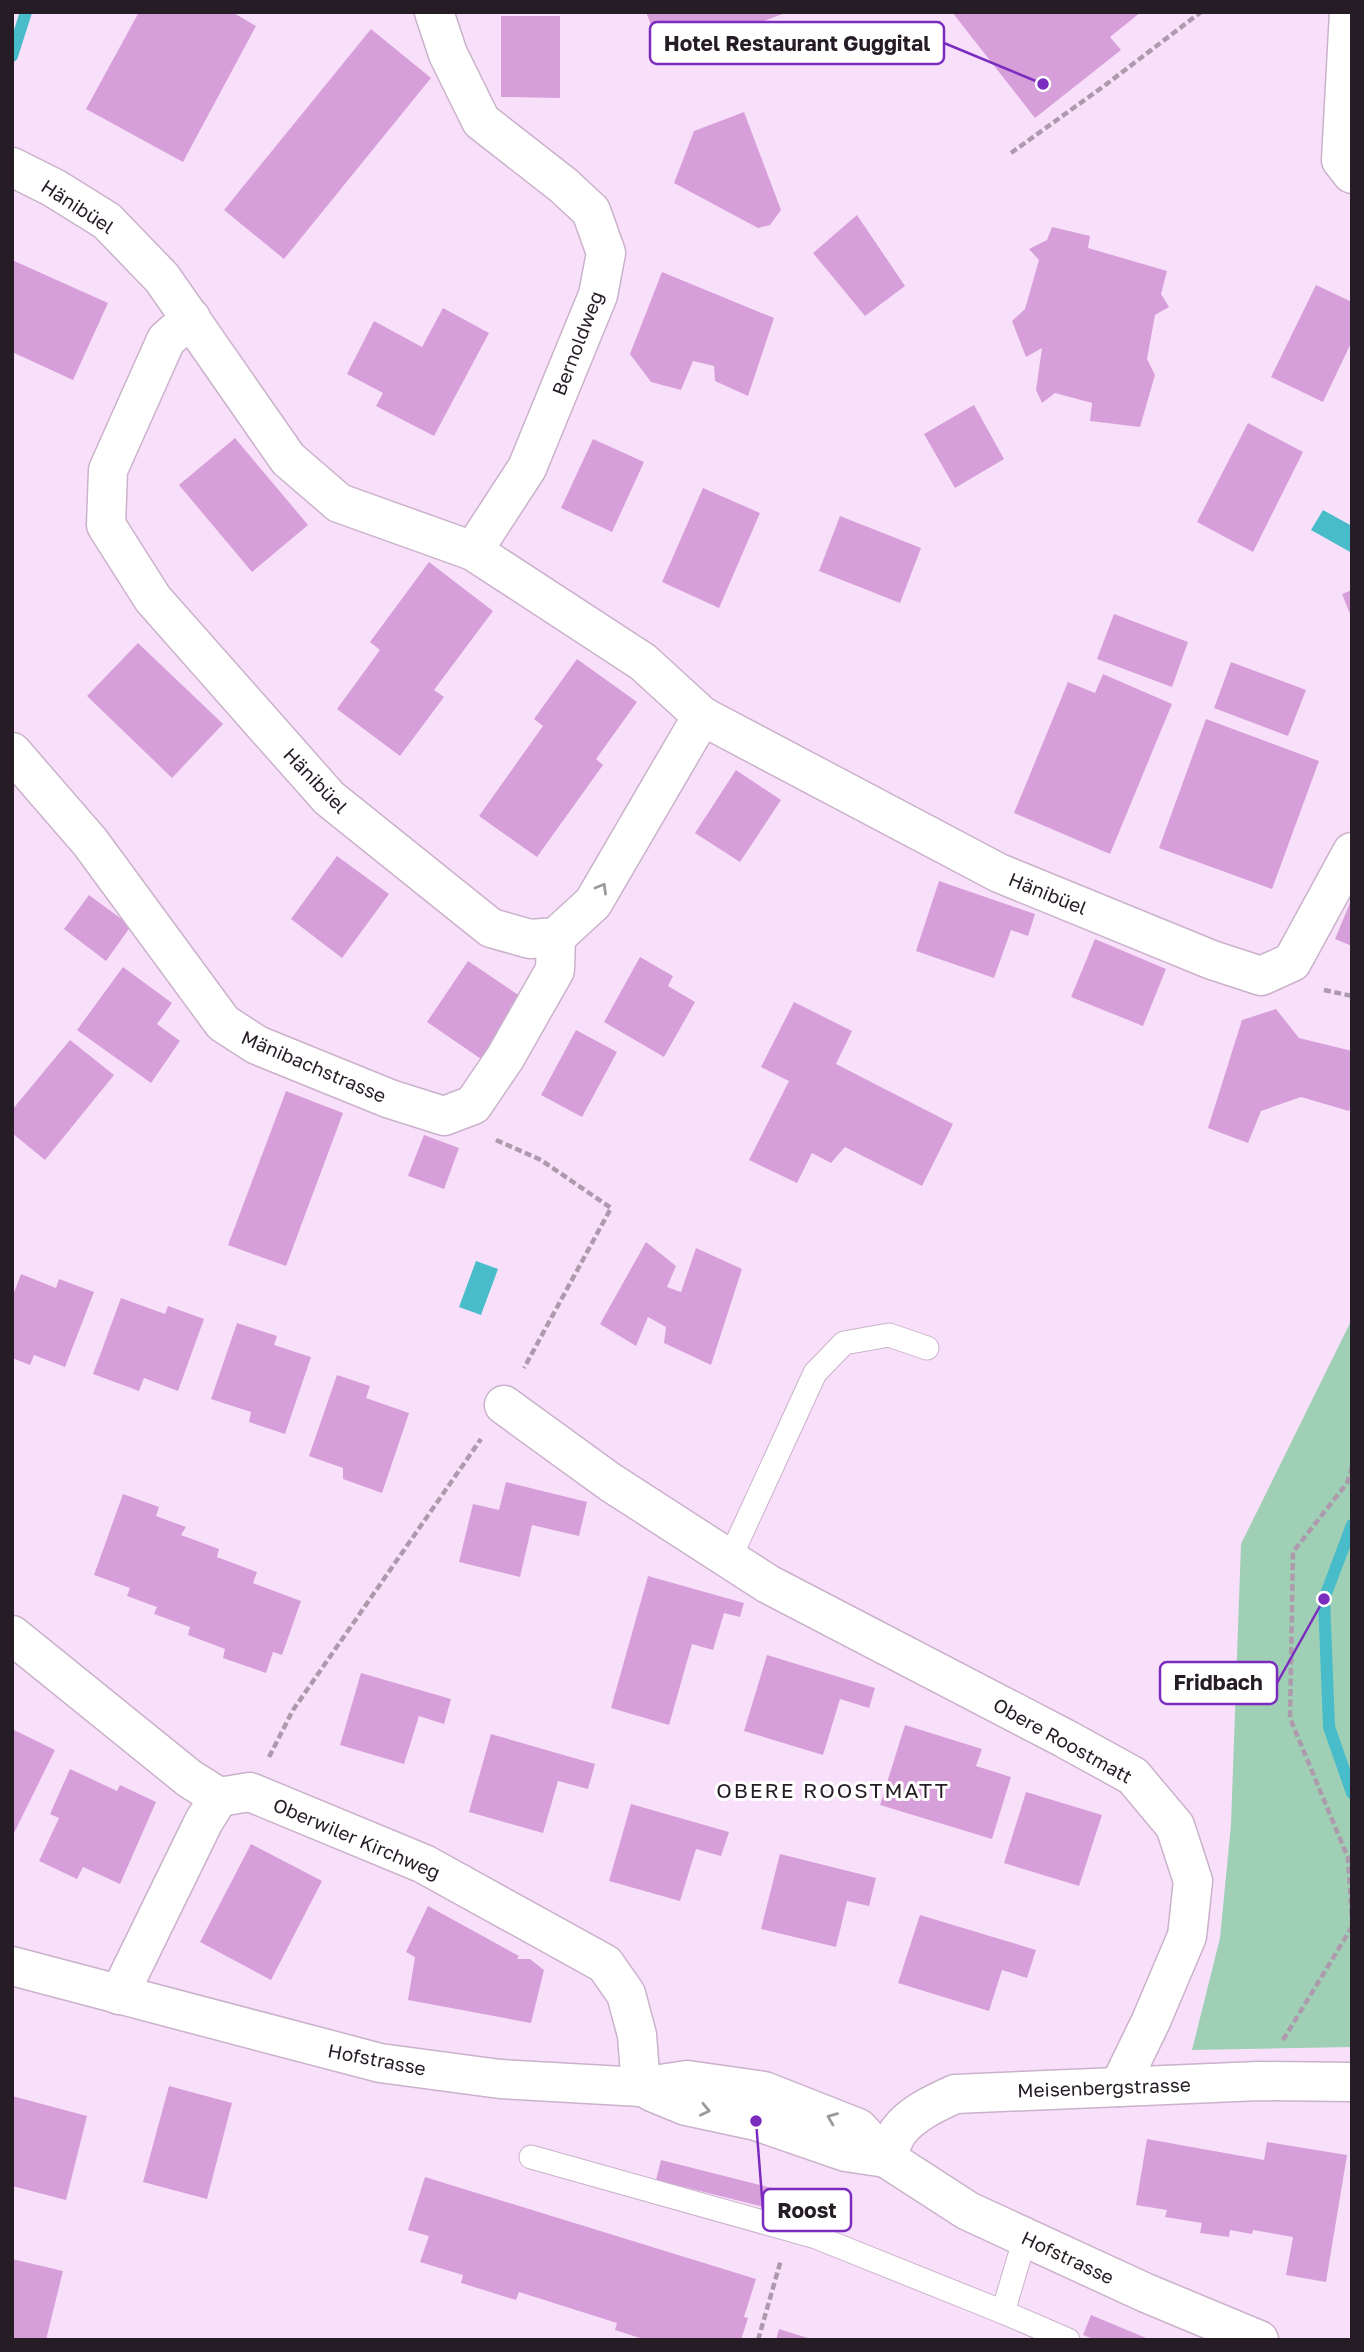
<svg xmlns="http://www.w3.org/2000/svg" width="1364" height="2352" viewBox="0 0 1364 2352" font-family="'Golos Text',sans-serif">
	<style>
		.green { fill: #9fcfb4 }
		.water { fill: #49bcca }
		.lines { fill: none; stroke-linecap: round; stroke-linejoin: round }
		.stream { stroke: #49bcca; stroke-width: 12 }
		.building { fill: #d79fda }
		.lane-casing { stroke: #cab2cb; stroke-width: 25 }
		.street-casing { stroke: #cab2cb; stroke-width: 41 }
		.path { stroke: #ad9aad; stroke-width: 4.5; stroke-dasharray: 7 3.5; stroke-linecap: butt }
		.lane { stroke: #fff; stroke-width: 23 }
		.street { stroke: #fff; stroke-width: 38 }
		.oneway { stroke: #9d999d }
		.labels { text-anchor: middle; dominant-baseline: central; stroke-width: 6; stroke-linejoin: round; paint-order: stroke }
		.street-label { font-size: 19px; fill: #251c25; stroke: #fff }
		.neighbourhood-label { font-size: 21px; letter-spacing: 2px; fill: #251c25; stroke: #fff }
		.leader { fill: none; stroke: #7b2cbf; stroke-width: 2.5 }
		.callout-dot { fill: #7b2cbf; stroke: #fff; stroke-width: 2.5 }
		.callout { fill: #fff; stroke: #7b2cbf; stroke-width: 2.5 }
		.callout-label { font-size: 21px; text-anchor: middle; font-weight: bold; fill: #251c25 }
	</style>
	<rect width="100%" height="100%" fill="#f9e0fa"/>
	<path class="green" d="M1352,1319V2047L1192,2050L1220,1938L1231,1825L1241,1544Z"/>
	<g class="water">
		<path d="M1323,510L1352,526V553L1311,530Z"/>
		<path d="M476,1261L498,1269L481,1315L459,1307Z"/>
	</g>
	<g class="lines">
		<g class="stream">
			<path d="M12,56L26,12"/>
			<path d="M1352,1525L1324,1599L1329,1727L1352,1793"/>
		</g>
	</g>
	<g class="building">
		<path d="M139,12H232L256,26L183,162L86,109Z"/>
		<path d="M646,12H788L664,59Z"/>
		<path d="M952,12H1141L1110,37L1121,50L1035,118Z"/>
		<path d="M501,16H560V98L501,97Z"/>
		<path d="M371,29L431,78L284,259L224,210Z"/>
		<path d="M744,112L781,210L770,225L758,228L674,183L694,131Z"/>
		<path d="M857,215L905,286L865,316L813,253Z"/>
		<path d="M1052,227L1090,236L1088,248L1167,271L1161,294L1169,307L1155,315L1147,359L1155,375L1140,427L1090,421L1092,403L1055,393L1042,403L1036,390L1042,348L1026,357L1012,321L1025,309L1039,260L1029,249L1047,240Z"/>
		<path d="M12,260L108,303L73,380L12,352Z"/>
		<path d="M662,272L774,318L748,396L715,381L714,366L693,361L681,390L651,382L630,354Z"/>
		<path d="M1316,285L1352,302V341L1323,402L1271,377Z"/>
		<path d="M443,308L489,333L434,436L376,406L383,393L347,374L374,321L422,347Z"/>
		<path d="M974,405L1004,459L955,488L924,434Z"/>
		<path d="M1248,423L1303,452L1253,552L1197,522Z"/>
		<path d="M235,438L308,525L252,572L179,485Z"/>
		<path d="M593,439L644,462L612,532L561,508Z"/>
		<path d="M703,488L760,513L719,608L662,582Z"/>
		<path d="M840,516L921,548L900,603L819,571Z"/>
		<path d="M429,562L493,611L434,690L444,697L400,756L337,709L380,650L370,642Z"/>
		<path d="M1352,590V619L1342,594Z"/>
		<path d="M1114,614L1188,642L1172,687L1097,659Z"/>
		<path d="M138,643L223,724L172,778L87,696Z"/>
		<path d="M577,659L637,702L596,759L603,765L537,857L479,816L543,726L534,719Z"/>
		<path d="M1231,662L1306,690L1288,736L1214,708Z"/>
		<path d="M1103,674L1172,704L1110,854L1014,813L1068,682L1095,693Z"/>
		<path d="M1206,719L1319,761L1272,889L1159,848Z"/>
		<path d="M736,770L781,800L740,862L695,833Z"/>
		<path d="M337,856L389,894L342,958L291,919Z"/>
		<path d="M939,881L1035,914L1028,936L1011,930L994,978L916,951Z"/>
		<path d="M89,895L131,926L106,961L64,929Z"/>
		<path d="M1352,898V946L1335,939Z"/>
		<path d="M1095,939L1166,969L1143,1026L1071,997Z"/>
		<path d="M640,957L673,976L668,986L695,1002L664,1057L604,1022Z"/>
		<path d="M468,961L526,1000L484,1061L427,1022Z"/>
		<path d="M123,967L172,1003L157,1024L180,1041L151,1083L77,1030Z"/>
		<path d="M794,1002L852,1031L836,1064L953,1124L922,1186L845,1147L831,1163L812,1153L797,1183L749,1160L789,1081L761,1067Z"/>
		<path d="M1276,1009L1299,1038L1352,1051V1103L1349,1111L1301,1097L1261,1111L1248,1143L1208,1128L1242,1020Z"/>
		<path d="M576,1030L617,1052L582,1117L541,1095Z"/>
		<path d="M70,1040L114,1075L45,1160L12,1133V1110Z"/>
		<path d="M286,1091L343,1113L286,1266L228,1245Z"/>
		<path d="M424,1135L459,1148L444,1189L408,1176Z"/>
		<path d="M646,1242L676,1266L667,1287L681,1292L696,1248L742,1269L711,1365L664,1343L666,1327L648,1317L636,1346L600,1324Z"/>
		<path d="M21,1274L56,1288L59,1279L94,1292L65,1367L34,1355L30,1365L12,1358V1298Z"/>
		<path d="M121,1298L165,1314L168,1306L204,1319L178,1391L144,1378L139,1391L93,1374Z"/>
		<path d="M237,1323L277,1336L274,1345L311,1357L285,1434L249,1422L251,1412L211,1399Z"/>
		<path d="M337,1375L370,1386L366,1398L409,1413L382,1493L343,1479V1468L309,1456Z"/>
		<path d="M506,1482L587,1502L579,1536L532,1525L520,1577L459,1562L473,1504L499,1510Z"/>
		<path d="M123,1494L159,1507L156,1516L186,1527L181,1535L219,1549L217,1557L257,1572L253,1583L301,1601L282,1655L273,1652L266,1673L223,1658L225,1649L188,1635L190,1627L154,1614L157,1607L127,1596L130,1588L94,1575Z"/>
		<path d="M648,1576L744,1603L740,1617L724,1613L713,1650L692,1644L669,1725L611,1708Z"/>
		<path d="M767,1655L875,1688L869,1708L840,1699L823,1755L744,1731Z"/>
		<path d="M361,1673L451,1699L444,1724L419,1716L404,1764L340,1745Z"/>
		<path d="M905,1725L982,1749L976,1766L1011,1777L992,1839L880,1805Z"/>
		<path d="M12,1729L55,1750L12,1837Z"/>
		<path d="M491,1734L595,1764L588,1789L558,1781L543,1833L469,1812Z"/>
		<path d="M70,1769L117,1791L120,1785L156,1802L120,1884L83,1867L77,1879L39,1861L59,1818L50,1814Z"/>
		<path d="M1026,1792L1102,1815L1079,1886L1004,1863Z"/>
		<path d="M631,1804L729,1832L721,1856L696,1849L680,1901L609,1881Z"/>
		<path d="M251,1844L322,1881L271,1980L200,1942Z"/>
		<path d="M780,1854L876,1878L869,1906L847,1901L836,1947L761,1929Z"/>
		<path d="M428,1906L519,1956L517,1959H530L544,1970L531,2023L408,2000L415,1957L406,1952Z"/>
		<path d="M920,1915L1036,1950L1027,1978L1002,1970L989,2011L898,1983Z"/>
		<path d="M169,2086L232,2103L207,2199L143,2182Z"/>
		<path d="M12,2096L87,2116L66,2200L12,2186Z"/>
		<path d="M1147,2139L1264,2160L1267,2142L1347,2155L1326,2282L1286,2275L1293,2237L1253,2230L1252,2234L1230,2230L1229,2237L1200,2233L1202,2223L1165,2217L1167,2210L1136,2205Z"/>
		<path d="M661,2160L788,2192L784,2212L656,2180Z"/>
		<path d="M425,2177L756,2279L744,2317L748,2318L741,2340H646L615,2330L617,2323L519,2292L516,2300L461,2283L463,2275L420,2262L429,2236L408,2230Z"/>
		<path d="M12,2259L63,2271L46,2340H12Z"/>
		<path d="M1091,2315L1151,2340H1096L1083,2335Z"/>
		<path d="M779,2329L811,2339V2340H776Z"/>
	</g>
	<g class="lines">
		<g class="lane-casing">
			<g id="lane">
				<path d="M729,1560L815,1373L844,1343L889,1335L927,1348"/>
				<path d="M531,2157L816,2237L1003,2312L1025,2238"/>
				<path d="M1003,2312L1068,2340"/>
			</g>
		</g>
		<g class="street-casing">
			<g id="street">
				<path d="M434,12L448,54L481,121L563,185L591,211L606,253L598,295L527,468L473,551"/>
				<path d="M1349,12L1341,160L1352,174"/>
				<path d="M12,167L54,188L107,221L162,278L288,459L339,503L473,551L643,662L702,716L999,873L1212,960L1261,976L1292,962L1352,852"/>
				<path d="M191,318L166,340L108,470L106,525L153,599L329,798L491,928L530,939L556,937L593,903L702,716"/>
				<path d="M12,752L90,842L223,1023L257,1045L390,1099L444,1116L473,1105L505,1058L555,970L556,937"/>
				<path d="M504,1405L610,1482L768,1584L1064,1738L1133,1776L1175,1826L1193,1881L1187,1936L1151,2021L1119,2087"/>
				<path d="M12,1635L190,1779L219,1797L250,1792L424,1864L605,1964L626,1994L637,2035L641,2087"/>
				<path d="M12,1966L380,2063L500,2079L641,2087L687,2080L764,2091L858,2128L886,2158L968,2211L1146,2293L1259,2340"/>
				<path d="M119,1995L204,1821L219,1797"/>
				<path d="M652,2092L686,2106L756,2121L846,2152L886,2158"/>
				<path d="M886,2158C890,2150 893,2140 898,2132C911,2114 935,2103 955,2094L1259,2081L1352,2082"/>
			</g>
		</g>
		<g class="path">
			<path d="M1011,153L1104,86L1201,12"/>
			<path d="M1324,990L1352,996"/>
			<path d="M496,1140L541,1160L611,1208L524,1368"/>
			<path d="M1352,1467L1347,1483L1293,1552L1290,1718L1348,1858L1352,1921"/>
			<path d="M269,1757L293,1710L481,1439"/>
			<path d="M1283,2040L1352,1927"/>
			<path d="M758,2340L781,2260"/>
		</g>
		<use href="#lane" class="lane"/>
		<use href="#street" class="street"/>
	</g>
	<defs><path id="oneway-chevron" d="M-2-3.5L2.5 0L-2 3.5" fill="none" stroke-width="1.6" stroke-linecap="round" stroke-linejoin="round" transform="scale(1.75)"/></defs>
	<g class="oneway">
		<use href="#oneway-chevron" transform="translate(602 888) rotate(-60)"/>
		<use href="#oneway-chevron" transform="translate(705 2110) rotate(12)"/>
		<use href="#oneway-chevron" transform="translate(832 2118) rotate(-158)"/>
	</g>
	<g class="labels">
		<g class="street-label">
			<text transform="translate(78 206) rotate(33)">Hänibüel</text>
			<text transform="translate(577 343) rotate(-69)">Bernoldweg</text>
			<text transform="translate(316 780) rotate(46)">Hänibüel</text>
			<text transform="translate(1048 893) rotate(22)">Hänibüel</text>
			<text transform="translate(314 1066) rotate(23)">Mänibachstrasse</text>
			<text transform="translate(1063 1740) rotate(29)">Obere Roostmatt</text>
			<text transform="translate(357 1838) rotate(23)">Oberwiler Kirchweg</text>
			<text transform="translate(377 2059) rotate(11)">Hofstrasse</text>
			<text transform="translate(1104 2087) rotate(-2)">Meisenbergstrasse</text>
			<text transform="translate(1068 2257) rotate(25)">Hofstrasse</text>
		</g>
		<g class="neighbourhood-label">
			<text x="833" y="1790">OBERE ROOSTMATT</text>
		</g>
	</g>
	<path class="leader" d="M1043 84L944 43M1324 1599L1277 1683M756 2121L763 2210"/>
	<g class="callout-dot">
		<circle cx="1043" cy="84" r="7"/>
		<circle cx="1324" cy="1599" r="7"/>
		<circle cx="756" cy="2121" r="7"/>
	</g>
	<g class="callout">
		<rect x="650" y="22" width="294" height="42" rx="7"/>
		<rect x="1160" y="1662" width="117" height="42" rx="7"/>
		<rect x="763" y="2189" width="88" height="42" rx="7"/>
	</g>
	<g class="callout-label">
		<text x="797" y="51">Hotel Restaurant Guggital</text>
		<text x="1218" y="1690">Fridbach</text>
		<text x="807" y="2218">Roost</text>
	</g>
	<rect width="1364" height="2352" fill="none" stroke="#251c25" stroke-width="28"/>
</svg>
